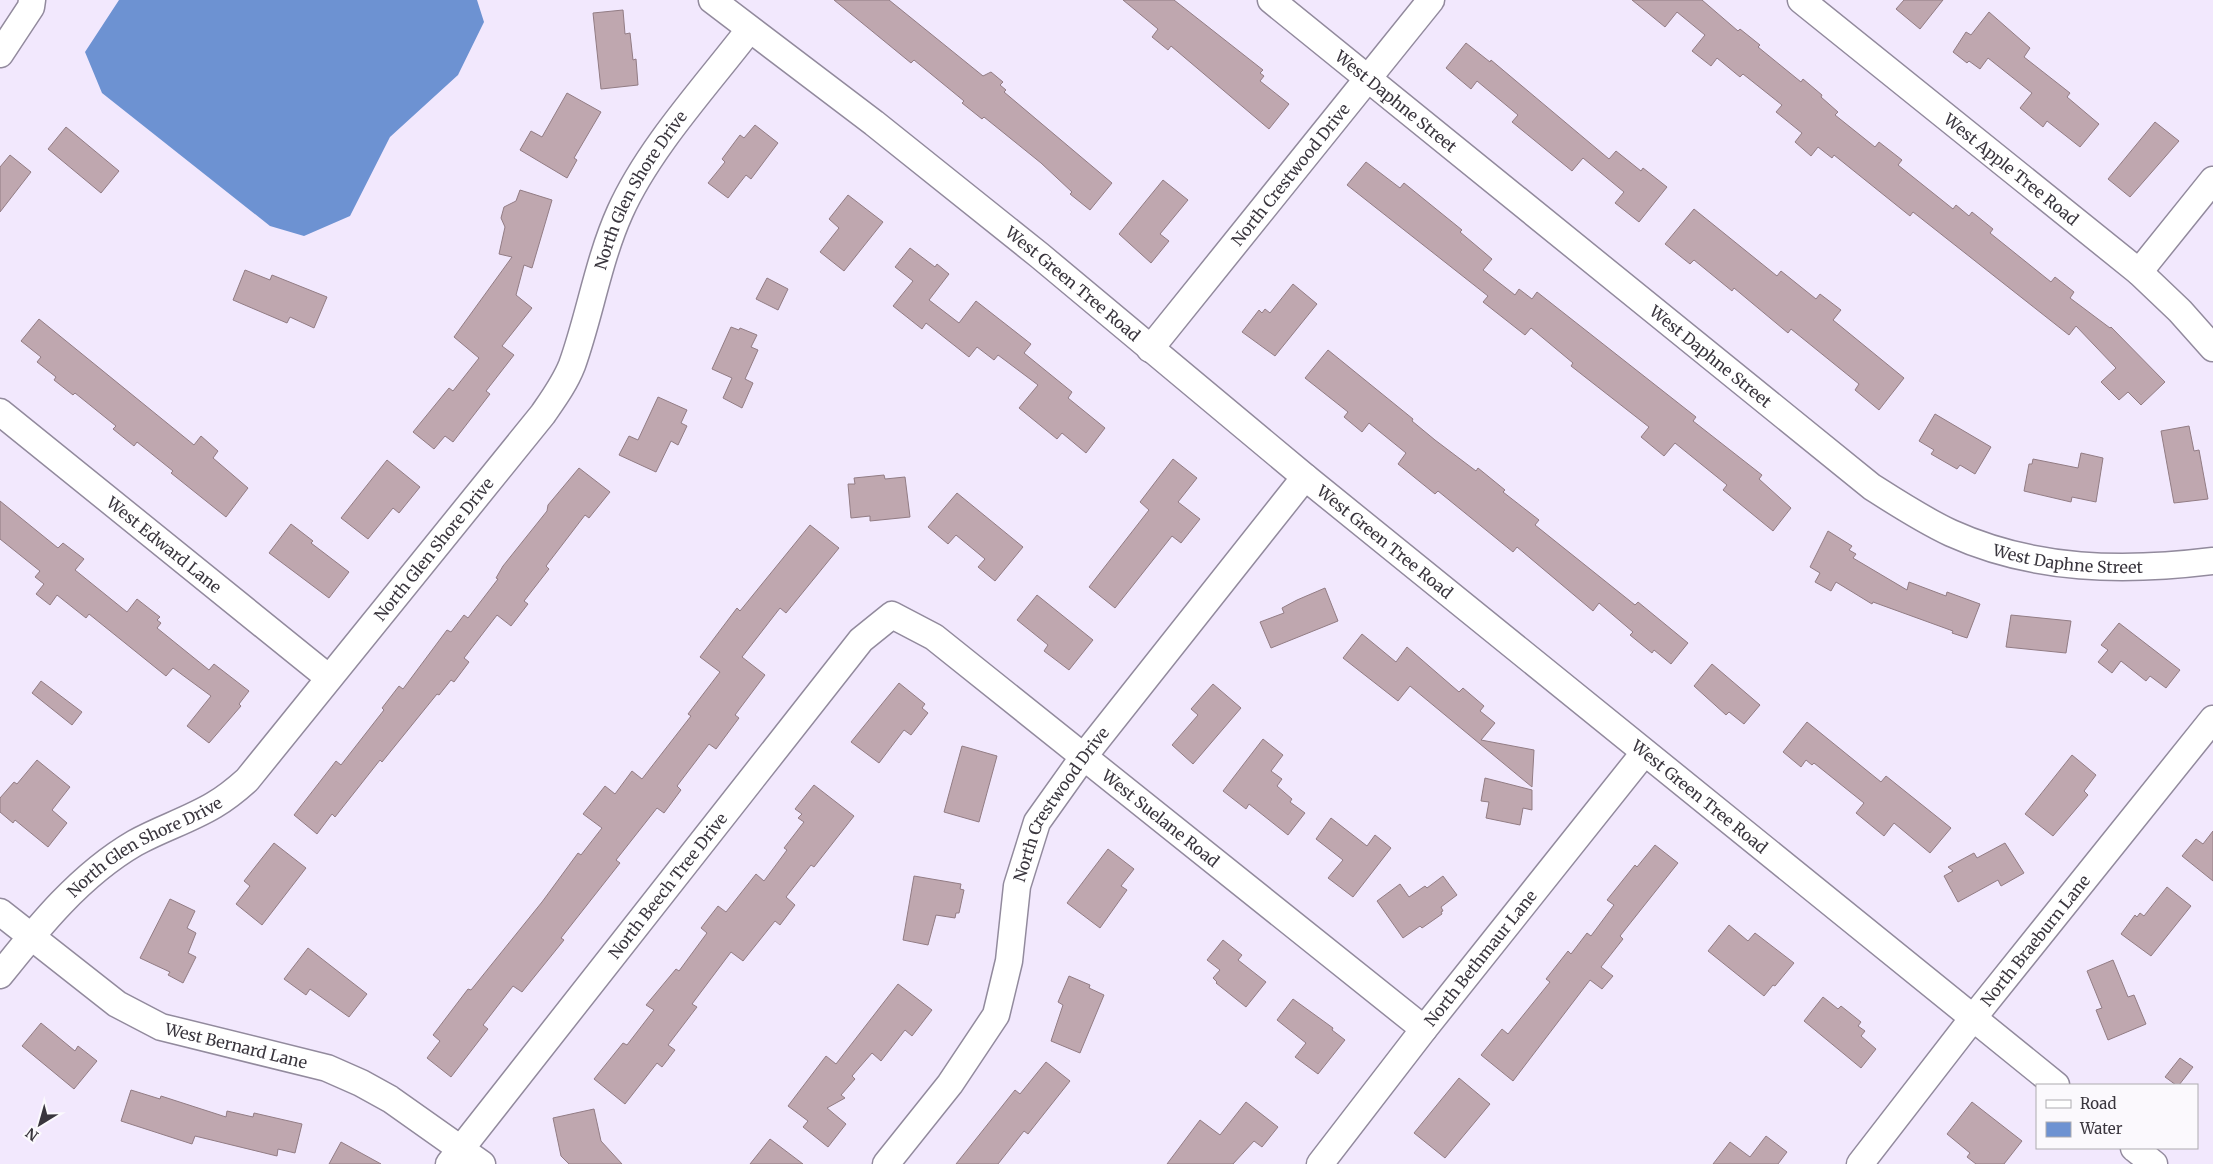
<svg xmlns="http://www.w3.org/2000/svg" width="2213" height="1164" viewBox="0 0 2213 1164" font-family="Merriweather,serif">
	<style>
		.water { fill: #6d92d2 }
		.building { fill: #bfa7af; stroke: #927c84 }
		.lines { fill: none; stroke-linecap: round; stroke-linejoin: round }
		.minor-casing { stroke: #928a9d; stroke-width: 29 }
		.minor { stroke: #fff; stroke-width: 26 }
		.labels { text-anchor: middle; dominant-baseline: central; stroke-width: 5; stroke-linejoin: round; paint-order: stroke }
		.street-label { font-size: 16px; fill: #39353d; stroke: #fbf9fd }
	</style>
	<rect width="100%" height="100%" fill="#f2e8fd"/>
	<path class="water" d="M119,0H477L484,22L458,75L390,137L350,216L304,236L270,226L102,93L85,52Z"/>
	<g class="building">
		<path d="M834,0H889L983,76L991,72L1003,82L1000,85L1006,90L1004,92L1112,183L1090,210L1070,194L1072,192L1041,163L984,117L982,119L962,103L964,101L914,60L911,63Z"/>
		<path d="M1123,0H1174L1263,70L1260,73L1264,76L1260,81L1289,104L1269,129L1171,46L1168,50L1152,37L1158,29Z"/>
		<path d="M1632,0H1702L1738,31L1740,29L1760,45L1758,47L1801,82L1803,79L1822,95L1821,97L1838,112L1835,115L1875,147L1879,142L1902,160L1898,165L1953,209L1956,205L1969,216L1972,212L1993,229L1990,233L2051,282L2055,277L2074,292L2070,298L2110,328L2111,327L2165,382L2141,405L2128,392L2119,400L2101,382L2116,368L2076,326L2069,335L1913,212L1910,216L1834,155L1832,158L1818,147L1811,156L1795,142L1802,133L1776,112L1782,105L1743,74L1740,77L1717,58L1711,66L1692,51L1705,35L1677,12L1665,27Z"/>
		<path d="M1904,0H1943L1920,29L1896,9Z"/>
		<path d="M623,10L625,34L630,33L633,60L636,59L638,85L601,89L593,13Z"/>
		<path d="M1989,12L2030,48L2024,57L2070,93L2067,97L2099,124L2080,147L2047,121L2043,127L2020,108L2032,93L1988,58L1980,69L1969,61L1967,63L1953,52L1966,32L1971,35Z"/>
		<path d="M1466,43L1490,62L1491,60L1609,159L1616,151L1641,171L1643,168L1667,187L1639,222L1615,203L1624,192L1583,158L1572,171L1512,122L1518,115L1477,81L1471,89L1446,68Z"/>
		<path d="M567,93L601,112L574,158L577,160L567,178L520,150L531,131L542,137Z"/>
		<path d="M2155,122L2179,141L2130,197L2108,179Z"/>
		<path d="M755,125L778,143L751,179L746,175L728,198L708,183L725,162L722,159L740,135L744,138Z"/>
		<path d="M66,127L119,171L101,193L48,149Z"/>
		<path d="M10,155L31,172L0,212V167Z"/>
		<path d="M1366,162L1400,188L1404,183L1462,230L1460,232L1492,259L1483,270L1515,295L1519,289L1532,299L1537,292L1696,417L1693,421L1762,475L1759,479L1791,508L1773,531L1723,490L1727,485L1675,443L1664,456L1641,437L1649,427L1571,366L1573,363L1531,328L1525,335L1483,302L1488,296L1347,185Z"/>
		<path d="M1163,180L1188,200L1160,234L1169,241L1151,263L1119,234Z"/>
		<path d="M520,190L552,200L532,268L524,265L516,295L532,308L502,346L514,355L486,391L490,394L453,442L445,436L434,449L413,432L449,388L453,391L479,358L454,337L512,257L499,254L505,227L501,218L504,207L516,201Z"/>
		<path d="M848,195L883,222L844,271L820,252L839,228L829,219Z"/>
		<path d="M1694,209L1777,276L1781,271L1816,299L1820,294L1841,310L1833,320L1904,378L1879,410L1855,390L1859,384L1791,329L1788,333L1734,288L1732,291L1694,260L1690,264L1665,244Z"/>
		<path d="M910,248L935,267L937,264L949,274L929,300L959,323L976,301L1031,344L1024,353L1072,392L1068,398L1105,428L1086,453L1062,433L1057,439L1019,408L1038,385L998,355L994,360L977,347L969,357L926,323L922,329L893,306L913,281L895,267Z"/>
		<path d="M245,270L270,280L272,275L327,297L314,328L290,317L287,323L233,300Z"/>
		<path d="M767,278L788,289L778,310L756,299Z"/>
		<path d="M1293,284L1317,304L1275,356L1242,332L1259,310L1262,313L1265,309L1270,313Z"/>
		<path d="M39,319L194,445L201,436L218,451L213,458L248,488L226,517L171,473L173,471L137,442L134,446L113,429L116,426L75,393L73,395L54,380L56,377L37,362L41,357L21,341Z"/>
		<path d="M731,327L739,330L740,328L757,335L751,347L758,350L745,379L753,383L742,408L723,398L732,378L712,369Z"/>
		<path d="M1328,350L1413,419L1412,421L1435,440L1476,471L1478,468L1505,490L1503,492L1539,520L1535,525L1635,605L1638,602L1688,643L1671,664L1654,650L1652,653L1630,635L1633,632L1599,603L1593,611L1517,547L1513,552L1438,491L1435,494L1398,464L1406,453L1369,423L1362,432L1344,417L1348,412L1305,378Z"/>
		<path d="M658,397L687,410L681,423L687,426L678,445L671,441L656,472L619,455L629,436L638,440Z"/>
		<path d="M1935,414L1991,447L1975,474L1960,465L1957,469L1931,454L1934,450L1919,441Z"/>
		<path d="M2189,426L2194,451L2199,450L2208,499L2174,503L2161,431Z"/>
		<path d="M2081,453L2103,458L2096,502L2072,497L2071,502L2024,491L2029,464H2032L2033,459L2078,468Z"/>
		<path d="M1173,459L1197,478L1178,502L1200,519L1181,543L1172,536L1115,608L1089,587L1149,510L1140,502Z"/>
		<path d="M387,460L420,487L399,513L393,508L368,539L341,518Z"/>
		<path d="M579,468L610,492L589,518L585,515L546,566L549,569L524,601L528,604L511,626L497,615L464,658L469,662L454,682L451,680L439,695L437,694L382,762L380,760L335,817L332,814L317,834L294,815L336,761L341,765L384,710L382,708L399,686L403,689L447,630L451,632L464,615L468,618L498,579L496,578L503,566L547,511L548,505Z"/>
		<path d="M884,475L885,479L905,477L910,517L870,521V516L851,518L848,484H855L854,478Z"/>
		<path d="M957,493L1023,547L995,581L978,567L985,559L956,535L948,544L928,527Z"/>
		<path d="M0,501L58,548L63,543L84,559L75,570L127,612L137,599L160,617L157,620L161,623L157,628L209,670L214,664L249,691L239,704L241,706L209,743L187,726L211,696L173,668L166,676L89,614L86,618L57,595L50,605L36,594L44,584L35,577L40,571L0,539Z"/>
		<path d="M291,524L313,541L311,543L349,572L329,598L269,553Z"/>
		<path d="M810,525L839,548L786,613L780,608L742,657L765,675L735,715L739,718L716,749L709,744L677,786L681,790L664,813L657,808L616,860L620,863L561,938L564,940L522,992L513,986L483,1025L488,1029L451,1077L427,1058L440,1041L433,1035L468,989L471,990L542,902L578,853L581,855L602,828L583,814L605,786L615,794L632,771L642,779L691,716L688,714L720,672L700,657L737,608L740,611Z"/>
		<path d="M1828,531L1852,546L1849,550L1856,554L1853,558L1907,590L1909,582L1946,596L1947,592L1980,604L1967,638L1952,633L1953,631L1873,602L1872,604L1836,582L1831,591L1815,582L1820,573L1810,567Z"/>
		<path d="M1325,588L1338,621L1271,648L1260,622L1284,613L1282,608L1297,600Z"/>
		<path d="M1037,595L1093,640L1069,670L1044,651L1048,645L1017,620Z"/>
		<path d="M2011,615L2071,621L2066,653L2006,647Z"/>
		<path d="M2119,623L2180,670L2166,688L2150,676L2146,681L2121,661L2112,673L2098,662L2108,650L2101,645Z"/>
		<path d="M1362,634L1396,662L1407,647L1459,692L1463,688L1484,706L1480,711L1495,723L1481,740L1534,750L1532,787L1410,686L1398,701L1343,658Z"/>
		<path d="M1712,664L1760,705L1744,724L1729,712L1726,715L1694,686Z"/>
		<path d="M41,681L82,712L72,725L32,693Z"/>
		<path d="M899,683L925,704L922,708L928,713L911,735L904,730L879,763L851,742Z"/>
		<path d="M1213,684L1241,708L1193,764L1172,745L1198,715L1191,709Z"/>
		<path d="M1807,722L1881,782L1886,776L1951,828L1930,853L1894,823L1884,836L1856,813L1864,803L1814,763L1812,765L1806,760L1801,767L1783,752Z"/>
		<path d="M1263,739L1283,755L1271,771L1282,779L1277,786L1292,799L1290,802L1305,813L1288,835L1249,804L1246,809L1223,791Z"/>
		<path d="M962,746L997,756L979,822L944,812Z"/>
		<path d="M2072,755L2096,775L2084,791L2088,795L2053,836L2025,814Z"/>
		<path d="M37,760L70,787L52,810L67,823L48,847L15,820L13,823L0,812V798L14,782L17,784Z"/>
		<path d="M1485,778L1532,790V810L1523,808L1520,825L1486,818L1489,802L1481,801Z"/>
		<path d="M814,785L854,816L814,867L811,865L786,897L795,905L780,925L775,921L743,961L731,952L692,1004L697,1007L668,1045L675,1050L662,1067L657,1063L625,1104L594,1079L623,1043L627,1045L654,1010L646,1005L676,969L679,971L707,933L701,928L718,906L726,912L756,874L764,881L787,850L784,848L804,822L798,818L802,814L795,809Z"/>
		<path d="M1331,818L1367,846L1375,835L1391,848L1353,897L1328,878L1343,860L1316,839Z"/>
		<path d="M2213,831V881L2182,856L2196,839L2203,844Z"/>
		<path d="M274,843L306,868L262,925L236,904L250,886L244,881Z"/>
		<path d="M2005,843L2024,873L2001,886L1998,880L1958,902L1944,876L1953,871L1948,867L1974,853L1977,858Z"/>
		<path d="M1655,845L1678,863L1620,936L1623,939L1601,967L1613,976L1602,989L1590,980L1513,1081L1481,1055L1502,1029L1508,1034L1550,982L1546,979L1568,951L1571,954L1587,933L1591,936L1614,905L1607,900L1635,865L1637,867Z"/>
		<path d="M1108,849L1134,869L1121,886L1127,890L1100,928L1067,903Z"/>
		<path d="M914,876L961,884L960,889L964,890L959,913H956L955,918L936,915L928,945L903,940Z"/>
		<path d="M1443,876L1457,895L1441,907L1443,911L1441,912L1442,914L1422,928L1420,926L1403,938L1377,901L1400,884L1409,897L1425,886L1427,888Z"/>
		<path d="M2167,887L2191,906L2151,956L2121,934L2135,915L2137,917L2140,913L2144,916Z"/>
		<path d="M170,899L195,911L187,928L196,933L188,953L196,957L183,983L168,975L170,972L140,958Z"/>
		<path d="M1729,925L1748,941L1755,933L1794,963L1775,986L1773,985L1764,996L1708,951Z"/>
		<path d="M1223,940L1242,955L1238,960L1266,982L1246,1007L1216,983L1217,982L1213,978L1220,970L1207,960Z"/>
		<path d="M308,948L367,994L349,1017L310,989L306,995L284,979Z"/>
		<path d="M2113,960L2128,997L2134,995L2146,1024L2108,1040L2096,1010L2102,1008L2087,971Z"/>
		<path d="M1069,976L1090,985L1089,988L1104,995L1080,1053L1051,1041L1063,1005L1058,1002Z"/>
		<path d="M898,984L932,1010L912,1036L905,1030L881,1061L872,1053L852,1076L855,1079L841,1095L845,1098L827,1108L846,1124L828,1147L803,1127L808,1121L788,1106L826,1056L836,1064Z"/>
		<path d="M1823,997L1838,1009L1841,1006L1861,1022L1858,1026L1865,1031L1861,1036L1876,1049L1861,1068L1804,1021Z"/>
		<path d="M1293,999L1333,1028L1332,1030L1345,1040L1318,1074L1295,1057L1306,1043L1277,1020Z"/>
		<path d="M41,1023L75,1051L78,1046L97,1061L74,1089L22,1046Z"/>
		<path d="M2180,1058L2193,1067L2179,1085H2176L2165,1077Z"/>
		<path d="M1046,1062L1070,1081L1028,1134L1024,1131L998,1164H956L1015,1090L1020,1094Z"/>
		<path d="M1459,1078L1490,1104L1445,1158L1414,1133Z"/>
		<path d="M131,1090L160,1099L161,1096L226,1117L227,1111L253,1117L254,1113L302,1124L295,1153L278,1149L277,1156L195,1136L192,1144L121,1121Z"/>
		<path d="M1246,1102L1278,1127L1262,1147L1254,1141L1233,1164H1167L1200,1120L1220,1135Z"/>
		<path d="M1972,1102L2022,1141L2004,1164H1976L1967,1157L1970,1153L1947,1134Z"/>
		<path d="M594,1109L601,1141L622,1164H569L561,1156L553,1118Z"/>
		<path d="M1766,1136L1787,1152L1778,1164H1713L1730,1142L1750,1157Z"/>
		<path d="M770,1139L803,1164H750Z"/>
		<path d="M341,1142L381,1164H329Z"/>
	</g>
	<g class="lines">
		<g class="minor-casing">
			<g id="minor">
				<path id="s1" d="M712,0L874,123L1039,255L1305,477L2056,1085"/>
				<path id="s2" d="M1271,0L1872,487C1897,503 1923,520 1951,533C2035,571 2124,572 2213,561"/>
				<path id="s3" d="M1801,0L2139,272L2180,311L2213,348"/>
				<path d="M0,54L31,7L32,0"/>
				<path d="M2139,272L2213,180"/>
				<path id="s4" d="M1150,349L1431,0"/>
				<path id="s5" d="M0,412L329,678"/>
				<path id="s6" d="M0,912L117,1004L161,1027L327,1068L361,1083L390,1099L482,1164"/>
				<path id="s7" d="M0,975C39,926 80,875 135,843C160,829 189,820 214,805C226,798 237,789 247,780L543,414C554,398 565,383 572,365C590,315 598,261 620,212C648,149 706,86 749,30"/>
				<path d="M2134,1148L2154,1164"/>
				<path id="s8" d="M449,1164L861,640L892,615L934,637L1424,1029"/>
				<path id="s9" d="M886,1164L950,1084L996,1015L1009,961L1017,886L1037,822L1084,756L1305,477"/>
				<path id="s10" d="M1320,1164L1424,1029L1644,753"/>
				<path id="s11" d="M1860,1164L1973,1018L2213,719"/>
			</g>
		</g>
		<use href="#minor" class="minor"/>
	</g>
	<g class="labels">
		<g class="street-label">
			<text stroke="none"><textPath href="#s2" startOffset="161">West Daphne Street</textPath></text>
			<text stroke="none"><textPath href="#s3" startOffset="270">West Apple Tree Road</textPath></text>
			<text stroke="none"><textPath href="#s4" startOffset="224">North Crestwood Drive</textPath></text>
			<text stroke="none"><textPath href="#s7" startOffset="1036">North Glen Shore Drive</textPath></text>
			<text stroke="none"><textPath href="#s1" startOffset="459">West Green Tree Road</textPath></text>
			<text stroke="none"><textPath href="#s2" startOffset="566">West Daphne Street</textPath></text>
			<text stroke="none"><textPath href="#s1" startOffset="864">West Green Tree Road</textPath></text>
			<text stroke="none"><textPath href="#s5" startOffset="211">West Edward Lane</textPath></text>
			<text stroke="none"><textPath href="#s7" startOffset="616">North Glen Shore Drive</textPath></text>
			<text stroke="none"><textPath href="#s2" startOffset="986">West Daphne Street</textPath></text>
			<text stroke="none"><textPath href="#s1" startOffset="1269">West Green Tree Road</textPath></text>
			<text stroke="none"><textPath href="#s9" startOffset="410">North Crestwood Drive</textPath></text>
			<text stroke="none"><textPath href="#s8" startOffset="1044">West Suelane Road</textPath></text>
			<text stroke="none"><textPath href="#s7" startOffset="196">North Glen Shore Drive</textPath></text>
			<text stroke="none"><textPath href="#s8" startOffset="354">North Beech Tree Drive</textPath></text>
			<text stroke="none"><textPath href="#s11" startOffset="284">North Braeburn Lane</textPath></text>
			<text stroke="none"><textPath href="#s10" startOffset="261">North Bethmaur Lane</textPath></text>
			<text stroke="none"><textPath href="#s6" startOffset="276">West Bernard Lane</textPath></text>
		</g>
	</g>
	<rect x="2036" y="1084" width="162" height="65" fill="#fbf9fd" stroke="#adabb0"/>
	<rect x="2046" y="1100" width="25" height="8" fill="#ffffff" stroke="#adabb0"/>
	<text x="2080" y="1109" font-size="15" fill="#39353d">Road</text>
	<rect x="2046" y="1122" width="25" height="15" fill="#6d92d2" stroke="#adabb0"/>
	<text x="2080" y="1134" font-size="15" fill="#39353d">Water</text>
	<g transform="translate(40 1124) rotate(217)" stroke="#fbf9fd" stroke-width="4" paint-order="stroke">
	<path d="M0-4L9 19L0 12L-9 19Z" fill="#39353d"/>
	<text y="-8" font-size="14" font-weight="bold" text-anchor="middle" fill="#39353d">N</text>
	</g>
</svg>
